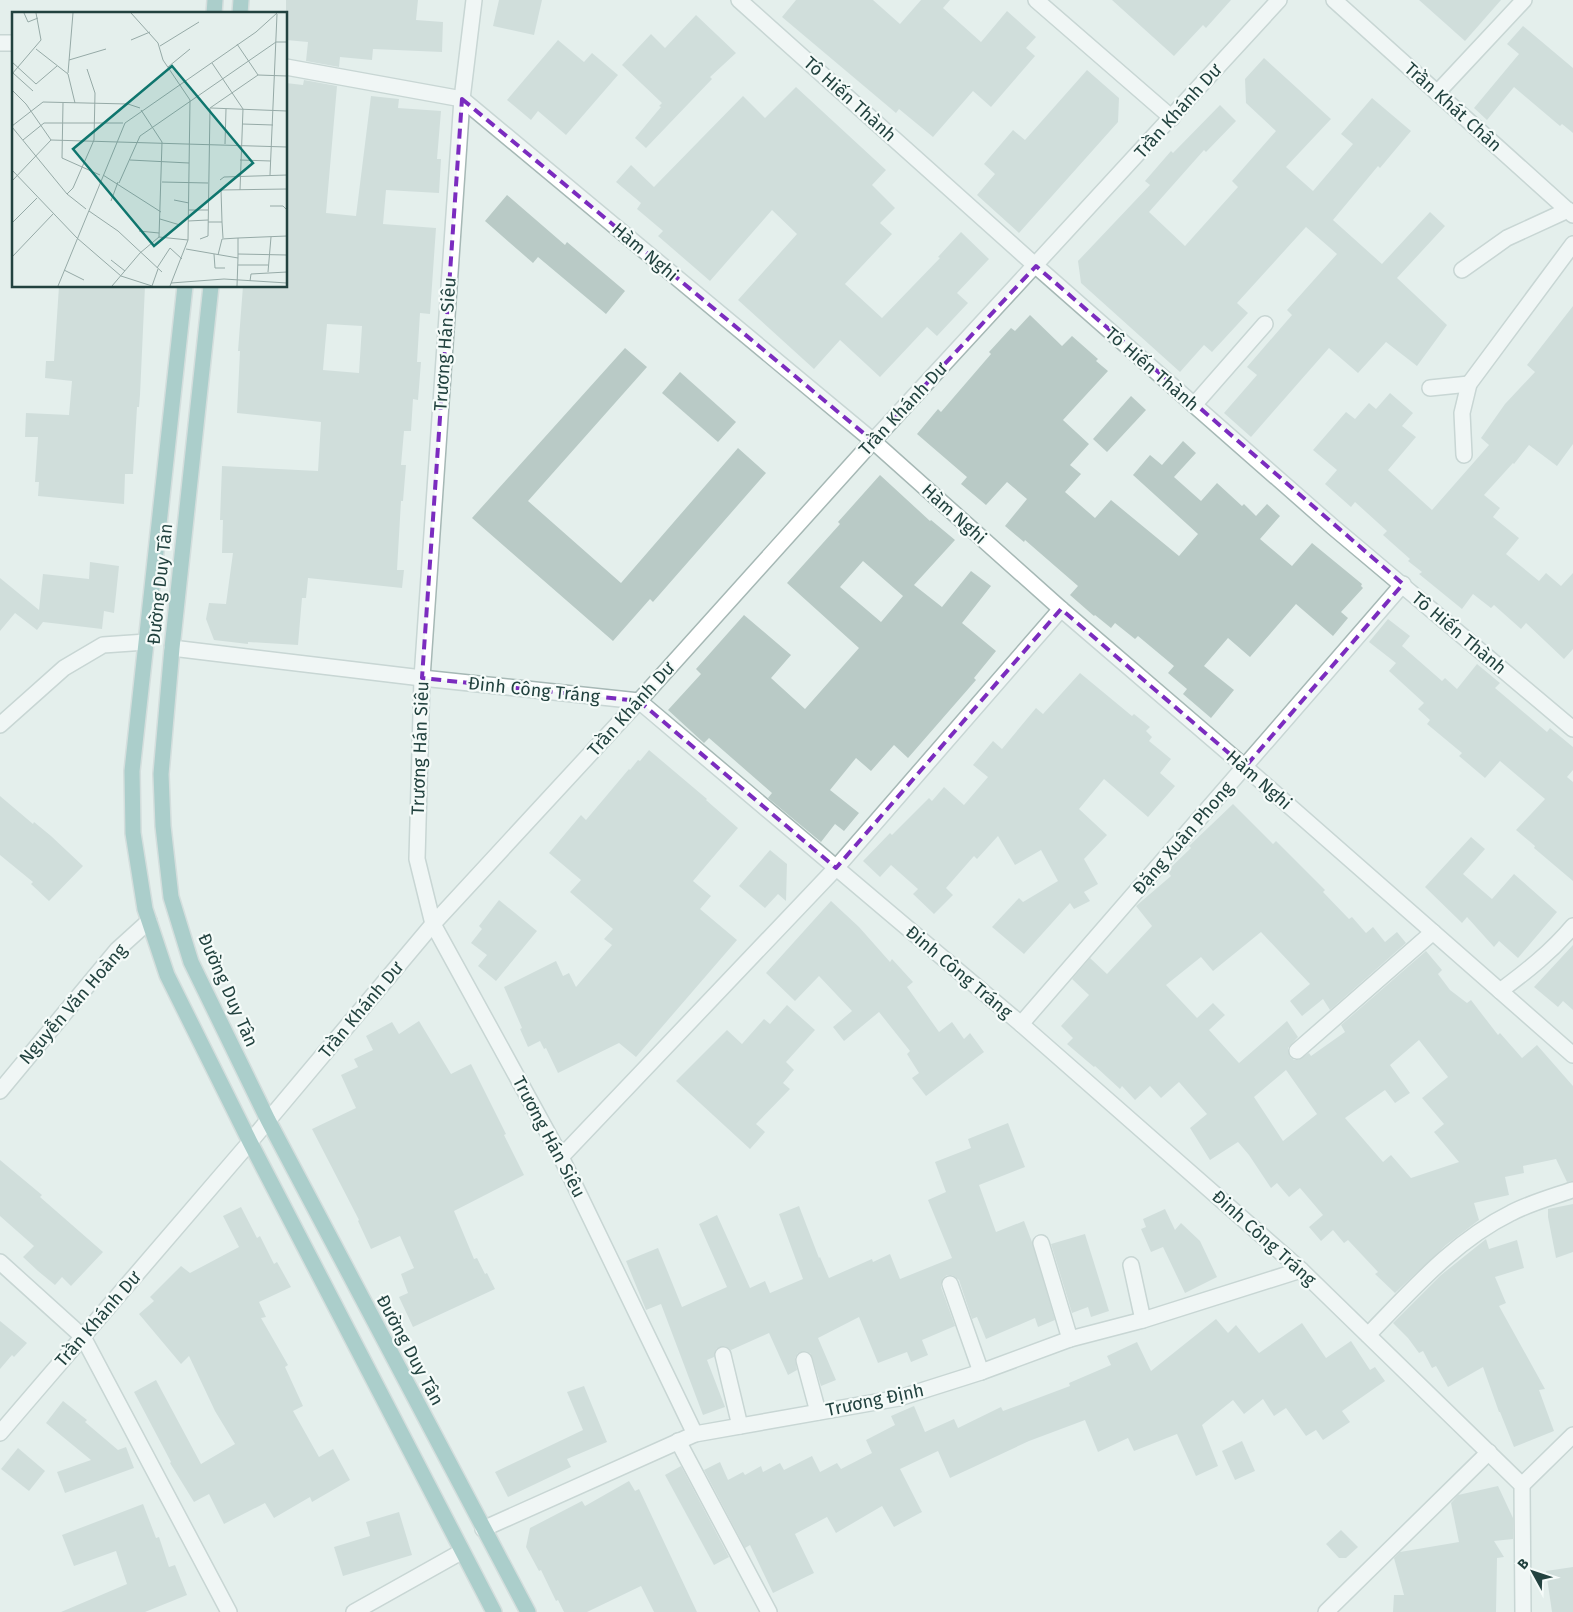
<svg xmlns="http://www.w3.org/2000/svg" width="1573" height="1612" viewBox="0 0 1573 1612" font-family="'Fira Sans',sans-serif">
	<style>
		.building { fill: #b9cac6; fill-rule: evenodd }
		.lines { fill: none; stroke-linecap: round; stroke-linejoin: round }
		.minor-casing { stroke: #a6b8b5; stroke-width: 18 }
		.major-casing { stroke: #c1cac9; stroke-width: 18 }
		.minor { stroke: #fff; stroke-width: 15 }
		.major { stroke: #66a7a2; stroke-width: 15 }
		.marked { fill: none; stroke: #7b2cbf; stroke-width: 4; stroke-dasharray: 10 6; stroke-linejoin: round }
		.labels { text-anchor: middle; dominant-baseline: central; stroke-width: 4.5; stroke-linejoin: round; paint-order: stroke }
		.street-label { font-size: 18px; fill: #22423f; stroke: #f5fbf9 }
		.inset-road { fill: none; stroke: #96aaa7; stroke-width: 1 }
		.view { fill: #0f766e; fill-opacity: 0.15; stroke: #0f766e; stroke-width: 2.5 }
		.inset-edge { fill: none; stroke: #22423f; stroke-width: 2.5 }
	</style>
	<rect width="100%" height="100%" fill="#e4efec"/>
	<g class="building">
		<path d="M286,0H418L416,20L443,22L442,52L373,49L372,60L340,57L339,67L306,61L308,42L286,40Z"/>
		<path d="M499,0H542L534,35L493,26Z"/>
		<path d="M796,0H873L900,24L921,0H950L943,8L981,42L1007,11L1036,37L1026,48L1035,56L991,107L973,91L933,137L899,109L896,113L782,17Z"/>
		<path d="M1112,0H1231L1206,28L1203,25L1174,56Z"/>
		<path d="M1419,0H1501L1465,41Z"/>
		<path d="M696,15L736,53L710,77L712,79L646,148L635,138L661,107L659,106L662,103L622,65L651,34L665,48Z"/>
		<path d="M1523,26L1573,68V133L1562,124L1560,126L1514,87L1487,120L1474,108L1519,54L1507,44Z"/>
		<path d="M558,40L584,62L592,53L618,75L566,135L538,111L531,120L507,100Z"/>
		<path d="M1264,58L1331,119L1286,167L1313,191L1353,144L1341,134L1372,98L1411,131L1380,168L1378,166L1333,220L1382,264L1430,212L1445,226L1397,278L1447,325L1417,366L1386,342L1358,373L1329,348L1251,437L1224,413L1257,375L1247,367L1292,315L1287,310L1337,254L1306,227L1237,303L1248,313L1212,352L1204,345L1180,372L1081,283L1078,261L1150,185L1145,181L1171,151L1173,153L1220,105L1236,121L1206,152L1204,150L1149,212L1185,246L1238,187L1232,181L1276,131L1246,103L1245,79Z"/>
		<path d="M1087,70L1119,98L1118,122L1019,233L977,195L995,174L984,164L1013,130L1025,140Z"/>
		<path d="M304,80L337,86L326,213L356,216L371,96L399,99L398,108L441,111L437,159H441L439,193L386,190L383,224L436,228L430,314L420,313L417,362H421L418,400L413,399L411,431H404L401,465H406L403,501H401L397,570H404L402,588L308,578L306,598H302L298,645L248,642V644L214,640L206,619L209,603L226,604L233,553H222L223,520H220L222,466L318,471L321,422L237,413L240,351H238L243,286H286V83L303,85ZM327,324L362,326L359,373L323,370Z"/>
		<path d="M796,87L886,170L872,185L895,208L880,223L892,234L845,284L882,318L940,258L938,257L961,232L989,259L957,293L968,303L937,336L927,327L880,377L840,340L814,369L738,300L797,234L772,210L710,281L658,236L663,231L637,209L641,203L616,182L631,165L654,187L743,96L765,118Z"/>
		<path d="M507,195L565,245L567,242L625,291L606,314L538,257L533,263L485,221Z"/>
		<path d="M59,286H145L140,395L139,407H137L133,474H125L124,504L38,496L39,482H35L38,437H25L26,413L69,415L72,381L45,378L46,361H54Z"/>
		<path d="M1573,306V444L1557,466L1529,445L1514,464L1513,463L1484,495L1500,508L1493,517L1519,538L1506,554L1539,581L1546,573L1561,586L1573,573V649L1564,659L1526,623L1521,629L1494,605L1491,608L1473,594L1462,609L1419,574L1422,572L1408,561L1410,559L1383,535L1387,531L1355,502L1351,507L1325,484L1337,470L1313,450L1346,412L1355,419L1369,403L1376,409L1390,393L1413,413L1402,426L1416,437L1388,470L1432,510L1489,445L1481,438L1505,404L1535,372L1527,365Z"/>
		<path d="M1030,315L1062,346L1072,336L1098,359L1096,361L1108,371L1063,420L1089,444L1070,465L1081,474L1065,492L1095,518L1111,500L1179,556L1198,534L1133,475L1150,455L1162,465L1183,441L1196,453L1174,477L1201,501L1217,483L1242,506L1244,504L1256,516L1267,504L1280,516L1260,539L1292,566L1312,543L1362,584L1361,586L1363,588L1341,612L1348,618L1333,636L1296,604L1250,657L1228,638L1204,666L1234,690L1211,718L1183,694L1187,689L1168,673L1174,666L1138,636L1135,639L1115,623L1111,628L1095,615L1094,616L1070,595L1078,586L1025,540L1024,542L1005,526L1027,499L1007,482L986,505L961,484L967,477L917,434L938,409L941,412L991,354L989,352L1011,328L1015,331Z"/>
		<path d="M625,348L647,367L528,501L621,583L738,448L766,473L653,602L650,599L613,641L472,518Z"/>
		<path d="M680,372L736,422L718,442L662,393Z"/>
		<path d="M1131,396L1146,410L1107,452L1093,439Z"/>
		<path d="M880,475L930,521L931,520L955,540L914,585L942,607L971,571L991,586L962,623L996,651L974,678L976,680L908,758L894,745L871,771L856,758L830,790L859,813L844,831L835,824L821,842L768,798L772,793L709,738L704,743L668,710L701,674L696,669L744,615L791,655L771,678L805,709L859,648L787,583L840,524L838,522ZM863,561L903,596L881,622L840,587Z"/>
		<path d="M90,562L119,566L114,613L104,611L102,629L43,622L37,630L15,613L0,631V578L39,610L43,574L89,579Z"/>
		<path d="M1388,619L1410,636L1402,646L1442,681L1445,678L1457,689L1477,664L1500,683L1495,688L1547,732L1550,728L1573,747V770L1567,777L1573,782V881L1534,848L1535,846L1516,830L1545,799L1500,761L1485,778L1459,756L1462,753L1427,724L1430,720L1418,709L1424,703L1389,671L1396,663L1369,642Z"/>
		<path d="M1080,673L1132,716L1134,714L1150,727L1146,731L1152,737L1149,741L1171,759L1160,773L1175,786L1148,817L1104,779L1079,809L1107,835L1084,859L1098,884L1084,892L1090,901L1074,909L1070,903L1024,954L992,927L1019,898L1023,902L1058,881L1041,850L1015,865L998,836L977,859L974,856L946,888L953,895L934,914L913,894L918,889L891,865L880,877L863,861L890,833L892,835L929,798L932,801L944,787L964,805L988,777L973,765L993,741L1002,749L1036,708L1043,714Z"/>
		<path d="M649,750L707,799L706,800L738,828L693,881L711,896L700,909L737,940L636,1057L619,1043L558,1073L546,1048L544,1049L540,1041L528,1047L520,1029L522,1028L504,987L556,961L563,976L569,973L576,987L612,945L604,939L613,929L570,892L581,880L549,853L581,815L586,820L629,769L630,770L638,760L640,761Z"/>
		<path d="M0,796L33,824L34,822L51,836L83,866L49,901L31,884L33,882L0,855Z"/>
		<path d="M1233,804L1273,844L1276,841L1325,890L1323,892L1349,919L1352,917L1366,933L1373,927L1385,942L1397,932L1406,943L1330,1010L1323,999L1302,1016L1290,1001L1310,984L1261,932L1213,971L1201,957L1166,985L1197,1018L1213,1003L1225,1015L1209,1030L1239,1063L1287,1021L1298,1037L1288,1048L1290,1057L1294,1060H1298L1309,1053L1311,1056L1345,1032L1341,1025L1426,951L1442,970L1438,974L1450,990L1467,1003L1471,1000L1498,1035L1500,1033L1522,1058L1537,1045L1573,1086V1181L1567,1182L1556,1159L1523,1166L1524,1173L1505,1177L1509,1195L1474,1203L1479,1220L1446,1245L1395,1293L1375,1274L1378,1272L1348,1240L1344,1243L1333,1230L1321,1241L1309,1227L1323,1215L1300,1188L1289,1197L1277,1183L1271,1188L1249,1155L1238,1142L1210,1160L1190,1128L1207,1114L1179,1082L1161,1098L1150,1086L1135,1100L1122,1086L1120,1089L1095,1066L1094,1067L1067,1044L1073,1038L1061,1026L1089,995L1072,979L1090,958L1107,974L1152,926L1136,906L1171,876L1167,871L1191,848L1189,846ZM1419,1040L1448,1077L1422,1098L1444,1124L1434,1132L1459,1162L1411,1178L1391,1155L1383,1162L1345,1118L1385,1090L1395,1103L1410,1093L1390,1065ZM1286,1070L1317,1114L1283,1141L1254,1097Z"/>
		<path d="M1471,837L1485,849L1463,874L1492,899L1514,874L1557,912L1518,958L1499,941L1494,947L1467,917L1462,923L1425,887Z"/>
		<path d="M770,850L787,864L786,901L778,894L765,908L739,886Z"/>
		<path d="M499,900L537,931L496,981L478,966L487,955L471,943L482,929L479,926Z"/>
		<path d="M831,901L859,927L890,962L892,959L913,982L907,987L939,1032L952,1022L964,1039L970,1033L984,1052L926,1096L912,1078L919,1073L907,1054L910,1051L879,1012L844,1041L833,1027L852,1011L819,976L795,1001L766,973Z"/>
		<path d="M1573,945V1010L1563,1001L1558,1007L1534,987Z"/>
		<path d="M787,1005L815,1030L786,1062L794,1070L783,1083L790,1089L756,1124L765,1132L750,1149L676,1081L727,1030L742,1044L764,1019L770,1024Z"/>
		<path d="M419,1021L451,1074L471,1064L506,1134L504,1135L524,1175L454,1211L474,1259L477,1258L485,1274L487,1273L495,1289L413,1327L399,1297L408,1293L401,1274L414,1268L400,1236L371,1249L358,1221L359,1220L312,1129L356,1108L341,1075L358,1067L354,1059L373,1050L366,1036L392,1022L399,1034Z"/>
		<path d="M1008,1123L1025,1167L979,1185L996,1232L1024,1221L1032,1242L1055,1320L1038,1327L1035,1318L986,1339L977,1317L972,1319L959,1280L952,1275H947L943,1278L941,1287L955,1326L922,1340L928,1355L911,1362L907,1352L878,1363L859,1317L818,1338L836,1380L821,1386L811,1354L806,1351L798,1353L795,1358L797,1370L788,1375L769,1333L731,1350L725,1346L716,1349L714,1357L707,1360L725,1407L703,1415L661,1304L646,1310L626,1261L658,1248L682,1307L727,1287L699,1224L717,1215L750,1288L765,1281L770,1293L803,1279L779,1214L799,1206L819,1258L820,1257L829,1278L872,1259L873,1262L890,1254L900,1279L952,1258L928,1200L946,1192L935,1162L971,1148L968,1139Z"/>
		<path d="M0,1160L42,1195L40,1197L103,1252L71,1286L62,1277L55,1285L38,1271L23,1257L34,1246L0,1216Z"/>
		<path d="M1573,1204V1252L1556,1258L1548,1217V1209Z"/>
		<path d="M241,1207L257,1238L260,1236L274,1264L277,1262L291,1287L259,1302L266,1317L261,1318L288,1365L285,1367L303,1406L293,1411L319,1457L333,1449L350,1480L312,1502L310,1497L274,1518L265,1503L224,1524L209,1494L194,1502L170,1463L171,1462L134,1392L156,1380L201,1464L235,1444L215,1411L189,1356L181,1364L139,1314L154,1301L150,1297L181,1266L190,1273L239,1247L223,1216Z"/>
		<path d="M1165,1209L1175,1230L1181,1223L1200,1241L1217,1277L1185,1293L1163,1247L1151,1252L1141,1229L1146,1227L1143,1219Z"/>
		<path d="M1085,1234L1109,1311L1091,1317L1088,1307L1072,1313L1051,1244Z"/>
		<path d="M1486,1239L1489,1249L1517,1240L1524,1268L1495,1277L1506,1303L1499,1306L1545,1389L1539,1390L1554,1431L1514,1447L1500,1412H1499L1483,1367L1448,1387L1436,1366L1432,1368L1423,1351L1419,1353L1408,1338L1393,1323L1441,1275Z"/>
		<path d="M1216,1319L1228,1333L1236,1325L1259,1353L1302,1323L1326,1358L1351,1341L1370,1370L1375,1367L1385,1381L1342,1411L1350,1422L1323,1440L1316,1430L1306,1436L1286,1408L1274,1416L1263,1399L1244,1414L1233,1400L1202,1425L1218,1466L1196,1476L1177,1434L1134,1451L1128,1438L1098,1452L1085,1420L1029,1441L950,1478L938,1451L900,1469L922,1512L894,1527L882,1506L836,1533L827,1517L795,1534L814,1573L773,1593L750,1545L745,1548L704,1470L720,1462L728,1480L743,1472L745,1475L761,1466L763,1472L780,1463L784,1470L812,1456L820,1472L837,1463L841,1469L872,1453L866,1440L895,1425L891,1416L914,1406L925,1432L954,1419L958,1428L1001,1407L1003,1411L1070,1386L1069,1383L1111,1365L1107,1356L1137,1342L1151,1371Z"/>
		<path d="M0,1321L27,1343L14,1357L12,1355L0,1369Z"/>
		<path d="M584,1386L607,1442L567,1459L571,1467L508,1497L495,1472L583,1430L567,1392Z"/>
		<path d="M63,1401L87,1420L85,1422L118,1450L126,1447L134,1468L65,1493L57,1472L91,1460L46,1423Z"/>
		<path d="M1242,1441L1255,1471L1235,1480L1222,1451Z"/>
		<path d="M18,1448L45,1471L29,1491L1,1469Z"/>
		<path d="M681,1466L729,1557L714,1565L665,1475Z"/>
		<path d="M629,1481L635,1491L639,1489L697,1612H654L641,1586L587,1612H564L558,1600L556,1601L541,1570L539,1571L526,1547L530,1528L582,1501L585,1506Z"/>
		<path d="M1498,1486L1513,1518V1539L1494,1541L1504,1557L1497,1558L1496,1612H1393L1394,1595H1404L1394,1558L1400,1552L1459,1542L1451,1503L1458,1495Z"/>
		<path d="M143,1504L156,1538L159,1537L169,1567L175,1565L187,1595L145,1612H61L127,1584L116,1551L74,1566L62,1535Z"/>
		<path d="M399,1512L412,1555L343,1576L334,1547L370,1536L366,1522Z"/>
		<path d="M1341,1530L1358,1547L1346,1558H1339L1326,1544Z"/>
		<path d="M1573,1567V1612H1552L1546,1571Z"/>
	</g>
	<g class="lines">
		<g class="minor-casing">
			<g id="minor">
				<path d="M474,0L462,99L422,678L417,859L433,924L561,1157L695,1434"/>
				<path d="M739,0L1036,266L1333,527L1573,729"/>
				<path d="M1036,0L1172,118"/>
				<path d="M1334,0L1573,215"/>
				<path d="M0,43H14"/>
				<path d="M286,67L462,99L873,441L1061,609L1245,767L1573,1055"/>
				<path d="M1437,93L1524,0"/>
				<path d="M1462,270L1507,238L1568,210"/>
				<path d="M1430,388L1469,384"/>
				<path d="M1194,405L1265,324"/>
				<path d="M1464,455L1462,413L1469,384L1573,244"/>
				<path d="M172,648L422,678L639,701L1021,1024L1301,1270L1522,1485L1523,1612"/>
				<path d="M0,725L64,668L103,645L146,642"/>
				<path d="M1500,991C1527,971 1551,952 1573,926"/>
				<path d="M1021,1024L1403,584"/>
				<path d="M1297,1051L1433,932"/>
				<path d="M0,1091L117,950L149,921"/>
				<path d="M561,1157L836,868L1061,609"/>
				<path d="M1041,1243L1070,1339"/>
				<path d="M0,1262L83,1337L229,1612"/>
				<path d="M1131,1265L1143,1320"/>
				<path d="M950,1284L981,1372"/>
				<path d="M1368,1335C1412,1290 1454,1241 1511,1213C1530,1203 1552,1197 1572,1190"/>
				<path d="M723,1355L740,1426"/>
				<path d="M804,1360L818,1412"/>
				<path d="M0,1433L250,1142L433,924L639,701L873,441L1279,0"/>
				<path d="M678,1441L769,1612"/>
				<path d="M1522,1485L1573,1435"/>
				<path d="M483,1529L695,1434L899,1398L981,1372L1070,1339L1143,1320L1301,1270"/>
				<path d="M354,1612L461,1552"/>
				<path d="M1326,1612L1489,1452"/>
			</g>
		</g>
		<g class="major-casing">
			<g id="major">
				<path d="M214,14L215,0"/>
				<path d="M240,14L241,0"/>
				<path d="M185,286L132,771L133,833L145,909L167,975L250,1142L494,1612"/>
				<path d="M211,286L172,648L161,774L163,826L171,897L191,962L268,1120L528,1612"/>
			</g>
		</g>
		<use href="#minor" class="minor"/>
		<use href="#major" class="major"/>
	</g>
	<path d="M0 0H1573V1612H0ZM462,99L873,441L1036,266L1403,584L1245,767L1061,609L836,868L639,701L422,678Z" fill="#e4efec" fill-opacity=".55" fill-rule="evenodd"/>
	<path class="marked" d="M462,99L873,441L1036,266L1403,584L1245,767L1061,609L836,868L639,701L422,678Z"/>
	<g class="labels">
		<g class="street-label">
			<text transform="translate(850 99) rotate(42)">Tô Hiến Thành</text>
			<text transform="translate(1453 107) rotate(42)">Trần Khát Chân</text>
			<text transform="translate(1178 111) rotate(-48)">Trần Khánh Dư</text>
			<text transform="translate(645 252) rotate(40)">Hàm Nghi</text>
			<text transform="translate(445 344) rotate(-86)">Trương Hán Siêu</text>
			<text transform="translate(1152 369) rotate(41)">Tô Hiến Thành</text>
			<text transform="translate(903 409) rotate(-47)">Trần Khánh Dư</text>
			<text transform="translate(954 514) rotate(42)">Hàm Nghi</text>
			<text transform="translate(160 584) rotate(-84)">Đường Duy Tân</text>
			<text transform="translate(1459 633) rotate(40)">Tô Hiến Thành</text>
			<text transform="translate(534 690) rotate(6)">Đinh Công Tráng</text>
			<text transform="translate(631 709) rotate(-48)">Trần Khánh Dư</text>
			<text transform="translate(420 748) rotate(-88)">Trương Hán Siêu</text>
			<text transform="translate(1259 780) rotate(41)">Hàm Nghi</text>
			<text transform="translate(1183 838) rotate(-49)">Đặng Xuân Phong</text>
			<text transform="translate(959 972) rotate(40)">Đinh Công Tráng</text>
			<text transform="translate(228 990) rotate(66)">Đường Duy Tân</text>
			<text transform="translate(73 1004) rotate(-49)">Nguyễn Văn Hoàng</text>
			<text transform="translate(361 1010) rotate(-50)">Trần Khánh Dư</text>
			<text transform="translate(549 1137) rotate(62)">Trương Hán Siêu</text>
			<text transform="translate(1264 1238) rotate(42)">Đinh Công Tráng</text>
			<text transform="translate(98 1319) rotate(-49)">Trần Khánh Dư</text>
			<text transform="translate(410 1350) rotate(62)">Đường Duy Tân</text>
			<text transform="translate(875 1400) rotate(-12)">Trương Định</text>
		</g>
	</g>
	<g transform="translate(12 12)">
		<rect width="275" height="275" fill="#e4efec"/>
		<path class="inset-road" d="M12,1L16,10L26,6M119,1L146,31L151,48L178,88L176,228L158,274M119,28L138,20M225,32L246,63M148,34L187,10M24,37L56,62L63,91M57,48L94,37M0,50L24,72L45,54M200,51L231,97L228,178M156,55L178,37M1,61L21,79M56,61L61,1M0,62L29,28L24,1M246,63L275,64M0,78L14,92L39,128M51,91L50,146L88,163M199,96L275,99M230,112L261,113M0,114L31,90L116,92L128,96M0,115L55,182L74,197M11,128L32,111H111M213,132L214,97M118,148L177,151M228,148L259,149M0,158L65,226L109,264L140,274M91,163L149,200M258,163L265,2M208,168L212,165L275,163M0,169L39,128L275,135M150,170L196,171M107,171L128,124L264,30H275M55,182L61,176L82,128L83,81L75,57M162,188L177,191M99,189L106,170M258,194H271L275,198M176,198H196M77,199L106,219L150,260M148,207L168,213M176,209L196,208M196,210H210L211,226M210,210L209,178L275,177M0,211L25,186M127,219L147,221M147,225L176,228M188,227L196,224L198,96L246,63M174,237L226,246L225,274M202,242L203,256H213M226,242L275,243M206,243L210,227L226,226M0,245L41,202M226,246V226L275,224M99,248L113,259M226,253H256M145,256L158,236L170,247M52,258L72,268M256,260L259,225M238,269L239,262L275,260M159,271L212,267L275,271M46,274L113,111L244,20L265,1M100,274L128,241L147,225L150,130L129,98M140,274L146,257"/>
		<path class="view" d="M160,54L241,151L142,234L61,137Z"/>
		<rect width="275" height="275" class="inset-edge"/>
	</g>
	<g transform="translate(1533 1572) rotate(310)" stroke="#f5fbf9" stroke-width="4" paint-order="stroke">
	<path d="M0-4L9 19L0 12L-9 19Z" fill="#22423f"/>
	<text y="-8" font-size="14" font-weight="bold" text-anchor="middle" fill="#22423f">B</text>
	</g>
</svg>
